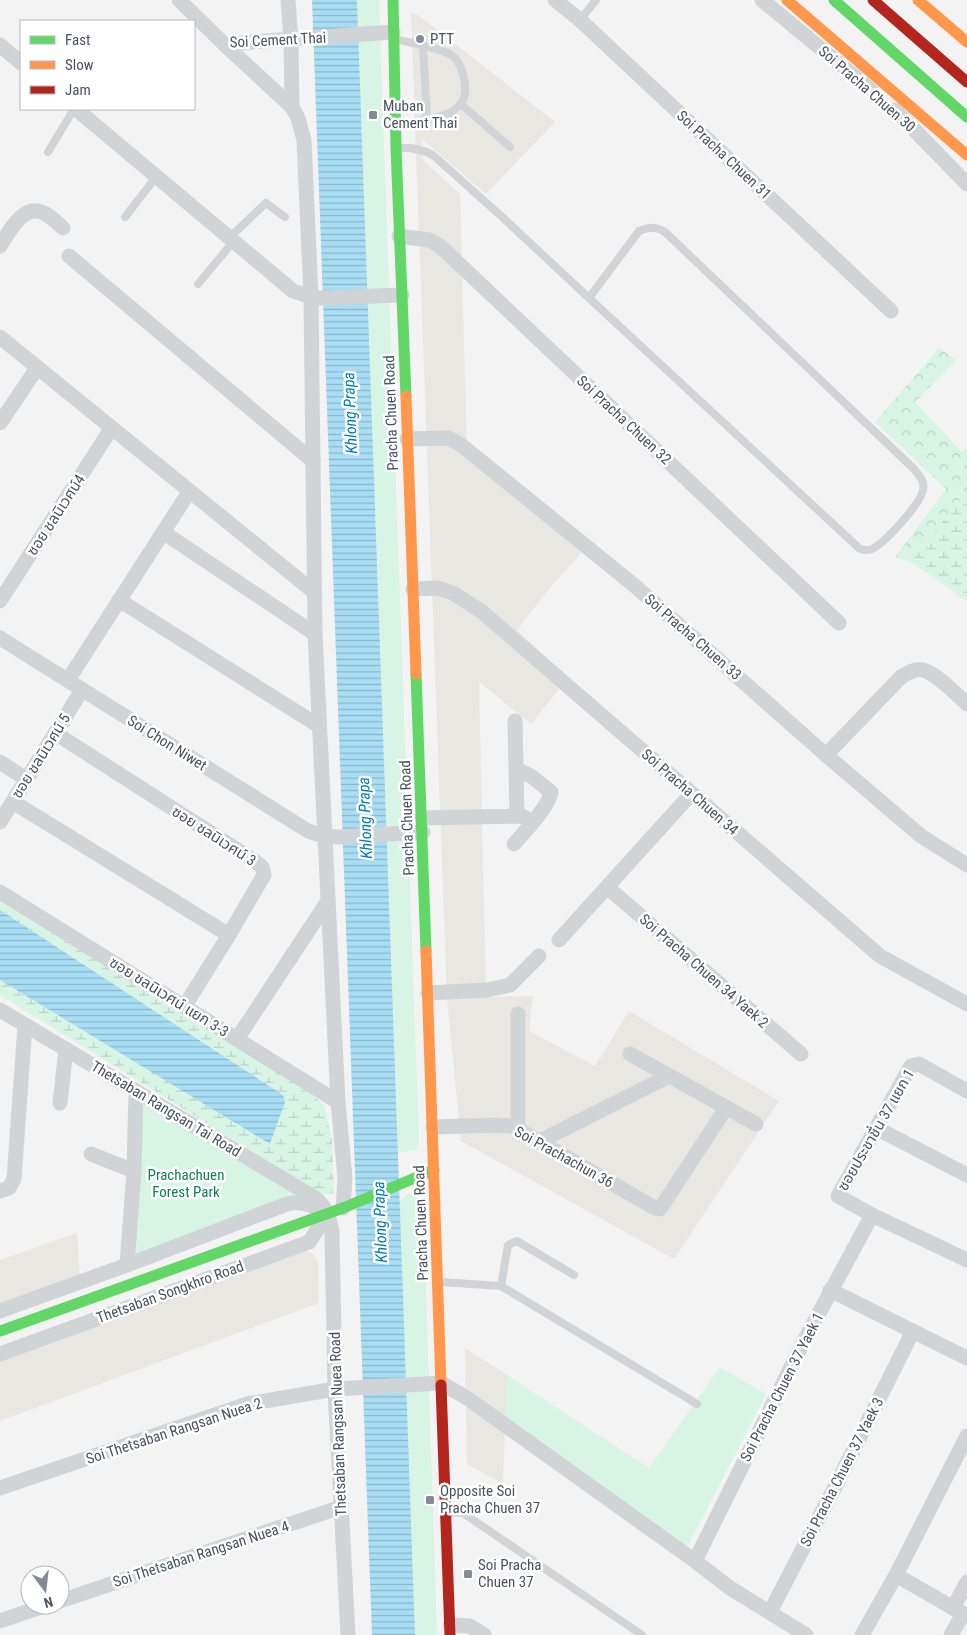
<svg xmlns="http://www.w3.org/2000/svg" width="967" height="1635" viewBox="0 0 967 1635" font-family="'Roboto Condensed','Noto Sans Thai',sans-serif">
	<style>
		.commercial { fill: #e8e7e2 }
		.green { fill: #d7f4e5 }
		.forest { fill: url(#forest-crowns) }
		.wetland { fill: url(#wetland-marsh) }
		.water { fill: url(#water-rules) }
		.lines { fill: none; stroke-linecap: round; stroke-linejoin: round }
		.lane { stroke: #d1d4d7; stroke-width: 8 }
		.street { stroke: #d1d4d7; stroke-width: 15 }
		.fast { stroke: #63d668; stroke-width: 11 }
		.slow { stroke: #ff974d; stroke-width: 11 }
		.jam { stroke: #b3261e; stroke-width: 11 }
		.poi-dot { fill: #848b95; stroke: #fff; stroke-width: 2 }
		.labels { text-anchor: middle; dominant-baseline: central; stroke-width: 5; stroke-linejoin: round; paint-order: stroke }
		.poi-label { font-size: 15px; fill: #485362; stroke: #fff; text-anchor: start }
		.street-label { font-size: 15px; fill: #485362; stroke: #fff }
		.park-label { font-size: 15px; fill: #0f8254; stroke: #fff }
		.water-label { font-size: 16px; font-style: italic; fill: #017bb4; stroke: #fff }
	</style>
	<defs>
		<pattern id="forest-crowns" width="20" height="18" patternUnits="userSpaceOnUse" patternTransform="scale(1.25)"><rect width="20" height="18" fill="#d7f4e5"/><path d="M2 6a3 3 0 1 1 6 0M12 15a3 3 0 1 1 6 0" fill="none" stroke="#bad3c7"/></pattern>
		<pattern id="wetland-marsh" width="20" height="14" patternUnits="userSpaceOnUse" patternTransform="scale(1.25)"><rect width="20" height="14" fill="#d7f4e5"/><path d="M1 5h8M5 5V1M11 12h8M15 12V8" fill="none" stroke="#bad3c7"/></pattern>
		<pattern id="water-rules" width="6" height="5" patternUnits="userSpaceOnUse" patternTransform="scale(1.25)"><rect width="6" height="5" fill="#a8ddf4"/><path d="M0 2.5h6" fill="none" stroke="#8bb6c9"/></pattern>
	</defs>
	<rect width="100%" height="100%" fill="#f4f3f3"/>
	<g class="commercial">
		<path d="M411,13L418,15L555,122L486,194L422,139L423,160L460,194L467,454L582,552L548,590L517,630L568,678L531,724L479,682L486,997L533,996L529,1031L595,1066L629,1011L779,1101L674,1259L461,1141L447,998Z"/>
		<path d="M77,1233L80,1281L0,1308V1260Z"/>
		<path d="M305,1250L312,1253L318,1261L319,1303L0,1421V1359Z"/>
		<path d="M465,1348L507,1375L503,1484L467,1464Z"/>
	</g>
	<g class="green">
		<path d="M357,0H379L419,1142L415,1150L398,1153Z"/>
		<path d="M139,1097L298,1194L134,1256Z"/>
		<path d="M410,1192L417,1193L423,1198L437,1635H415L399,1202Z"/>
		<path d="M720,1367L766,1394L688,1546L683,1547L505,1417L507,1375L649,1468Z"/>
	</g>
	<path class="forest" d="M939,348L956,360L915,402L962,452L967,448V491L911,562L895,557L946,489L875,422Z"/>
	<g class="wetland">
		<path d="M967,491V601L911,562Z"/>
		<path d="M0,895L300,1083L324,1105L332,1139L334,1193L322,1195L0,995V980L271,1144L283,1095L0,910Z"/>
	</g>
	<g class="water">
		<path d="M312,0H357L415,1635H372Z"/>
		<path d="M0,910L283,1095L285,1102L270,1144L0,980Z"/>
	</g>
	<g class="lines">
		<g class="lane">
			<path d="M580,20L596,0"/>
			<path d="M395,39C410,43 444,48 454,57C462,65 464,75 465,85C469,120 421,120 397,124"/>
			<path d="M423,46L427,119"/>
			<path d="M462,105L510,147"/>
			<path d="M398,148H411L427,152L434,156L500,215L589,298L860,549C864,550 868,551 872,549C885,543 921,503 923,490C925,481 919,475 914,469L665,232C655,226 649,227 639,231L589,298"/>
			<path d="M48,152L74,109"/>
			<path d="M125,217L156,177"/>
			<path d="M229,238L266,203L285,217"/>
			<path d="M198,284L233,242"/>
			<path d="M440,1282L501,1286L697,1404"/>
			<path d="M501,1286L508,1245L517,1241L574,1275"/>
			<path d="M446,1513H463L642,1635"/>
		</g>
		<g class="street">
			<path d="M179,0L225,45L251,42L393,32"/>
			<path d="M288,0L291,41L292,107"/>
			<path d="M555,0L580,20L891,311"/>
			<path d="M762,0L871,90"/>
			<path d="M0,45L21,63"/>
			<path d="M225,45L292,107L298,118L304,140L311,297L315,634L338,1102L345,1178L343,1208"/>
			<path d="M76,109L293,291L311,297L321,298L402,295"/>
			<path d="M895,110L967,184"/>
			<path d="M399,236L429,240L440,246L839,623"/>
			<path d="M0,246C9,232 23,203 44,213C51,216 57,223 63,228"/>
			<path d="M69,256L313,461"/>
			<path d="M0,337L314,592"/>
			<path d="M0,423L37,368"/>
			<path d="M407,439L448,438L460,444L635,586L826,755L921,836L967,865"/>
			<path d="M163,532L315,634"/>
			<path d="M413,589L438,588L453,593L481,611L880,956L967,1004"/>
			<path d="M119,600L319,726"/>
			<path d="M0,601L111,429"/>
			<path d="M0,638L308,831L324,836L338,837L423,832"/>
			<path d="M68,680L189,492"/>
			<path d="M515,721L517,816"/>
			<path d="M55,733L253,860L262,867L264,875L229,935L184,1007"/>
			<path d="M826,755L901,677C908,673 915,668 923,670C936,673 957,695 967,704"/>
			<path d="M0,762L26,779"/>
			<path d="M13,802L229,935"/>
			<path d="M422,818L522,816L532,822"/>
			<path d="M0,822L82,690"/>
			<path d="M514,844C524,832 549,807 551,792L531,776L516,769"/>
			<path d="M607,887L801,1054"/>
			<path d="M0,892L338,1102"/>
			<path d="M559,940L691,794"/>
			<path d="M428,993L487,990L510,985L539,956"/>
			<path d="M0,1010L315,1198C327,1207 329,1218 332,1232L335,1389L348,1635"/>
			<path d="M518,1014V1130"/>
			<path d="M237,1039L328,901"/>
			<path d="M630,1054L756,1124"/>
			<path d="M967,1091L919,1064L911,1066L838,1196L872,1215L967,1260"/>
			<path d="M60,1103L66,1049"/>
			<path d="M433,1127L497,1125L512,1126L655,1208L660,1209L726,1108"/>
			<path d="M876,1128L967,1175"/>
			<path d="M538,1142L669,1076"/>
			<path d="M91,1154L134,1171"/>
			<path d="M0,1191L9,1188L14,1179L25,1025"/>
			<path d="M127,1265L134,1171L136,1091"/>
			<path d="M830,1290L967,1358"/>
			<path d="M0,1311L127,1265L287,1204C299,1201 311,1204 322,1211"/>
			<path d="M0,1354L309,1242L328,1214"/>
			<path d="M0,1488L247,1404L335,1389L424,1384L441,1383L467,1398L695,1561L730,1588L806,1635"/>
			<path d="M695,1561L804,1341L872,1215"/>
			<path d="M896,1575L967,1616"/>
			<path d="M60,1601L341,1507"/>
			<path d="M953,1608L967,1582"/>
			<path d="M770,1612L837,1483L913,1331"/>
			<path d="M0,1621L47,1605"/>
			<path d="M450,1625L470,1626L484,1635"/>
			<path d="M862,1635L896,1575L967,1436"/>
			<path d="M951,1635L963,1614"/>
		</g>
		<g class="fast">
			<path d="M393,0L396,148L406,396"/>
			<path d="M834,0L967,117"/>
			<path d="M416,674L426,951"/>
			<path d="M0,1331L343,1208L434,1170"/>
		</g>
		<g class="slow">
			<path d="M787,0L967,155"/>
			<path d="M918,0L967,42"/>
			<path d="M406,396L416,674"/>
			<path d="M426,951L441,1385"/>
		</g>
		<g class="jam">
			<path d="M873,0L967,82"/>
			<path d="M441,1385L450,1635"/>
		</g>
	</g>
	<g class="poi-dot">
		<circle cx="420" cy="39" r="5"/>
		<rect x="368" y="110" width="10" height="10" rx="2.5"/>
		<rect x="425" y="1495" width="10" height="10" rx="2.5"/>
		<rect x="463" y="1569" width="10" height="10" rx="2.5"/>
	</g>
	<g class="labels">
		<g class="poi-label">
			<text x="430" y="39">PTT</text>
			<text x="383" y="106">Muban<tspan x="383" dy="17">Cement Thai</tspan></text>
			<text x="440" y="1491">Opposite Soi<tspan x="440" dy="17">Pracha Chuen 37</tspan></text>
			<text x="478" y="1565">Soi Pracha<tspan x="478" dy="17">Chuen 37</tspan></text>
		</g>
		<g class="street-label">
			<text transform="translate(278 40) rotate(-3)">Soi Cement Thai</text>
			<text transform="translate(867 89) rotate(41)">Soi Pracha Chuen 30</text>
			<text transform="translate(724 155) rotate(43)">Soi Pracha Chuen 31</text>
			<text transform="translate(391 413) rotate(-92)">Pracha Chuen Road</text>
			<text transform="translate(624 420) rotate(43)">Soi Pracha Chuen 32</text>
			<text transform="translate(56 515) rotate(-57)">ซอย ชลนิเวศน์4</text>
			<text transform="translate(693 637) rotate(41)">Soi Pracha Chuen 33</text>
			<text transform="translate(167 743) rotate(32)">Soi Chon Niwet</text>
			<text transform="translate(41 756) rotate(-58)">ซอย ชลนิเวศน์ 5</text>
			<text transform="translate(690 792) rotate(41)">Soi Pracha Chuen 34</text>
			<text transform="translate(407 818) rotate(-92)">Pracha Chuen Road</text>
			<text transform="translate(214 836) rotate(33)">ซอย ชลนิเวศน์ 3</text>
			<text transform="translate(704 971) rotate(41)">Soi Pracha Chuen 34 Yaek 2</text>
			<text transform="translate(169 997) rotate(32)">ซอย ชลนิเวศน์ แยก 3-3</text>
			<text transform="translate(166 1109) rotate(31)">Thetsaban Rangsan Tai Road</text>
			<text transform="translate(876 1130) rotate(-60)">ซอยประชาชื่น 37 แยก 1</text>
			<text transform="translate(564 1157) rotate(29)">Soi Prachachun 36</text>
			<text transform="translate(421 1223) rotate(-92)">Pracha Chuen Road</text>
			<text transform="translate(170 1292) rotate(-20)">Thetsaban Songkhro Road</text>
			<text transform="translate(782 1387) rotate(-63)">Soi Pracha Chuen 37 Yaek 1</text>
			<text transform="translate(338 1424) rotate(-92)">Thetsaban Rangsan Nuea Road</text>
			<text transform="translate(174 1431) rotate(-18)">Soi Thetsaban Rangsan Nuea 2</text>
			<text transform="translate(842 1472) rotate(-63)">Soi Pracha Chuen 37 Yaek 3</text>
			<text transform="translate(201 1554) rotate(-18)">Soi Thetsaban Rangsan Nuea 4</text>
		</g>
		<g class="park-label">
			<text x="186" y="1175">Prachachuen<tspan x="186" dy="17">Forest Park</tspan></text>
		</g>
		<g class="water-label">
			<text transform="translate(350 413) rotate(-92)">Khlong Prapa</text>
			<text transform="translate(365 818) rotate(-92)">Khlong Prapa</text>
			<text transform="translate(380 1222) rotate(-92)">Khlong Prapa</text>
		</g>
	</g>
	<rect x="20" y="20" width="175" height="90" fill="#ffffff" stroke="#b6bac0"/>
	<rect x="30" y="36" width="25" height="8" fill="#63d668" stroke="#b6bac0"/>
	<text x="65" y="45" font-size="15" fill="#485362">Fast</text>
	<rect x="30" y="61" width="25" height="8" fill="#ff974d" stroke="#b6bac0"/>
	<text x="65" y="70" font-size="15" fill="#485362">Slow</text>
	<rect x="30" y="86" width="25" height="8" fill="#b3261e" stroke="#b6bac0"/>
	<text x="65" y="95" font-size="15" fill="#485362">Jam</text>
	<g transform="translate(45 1590) rotate(165)"><circle r="24" fill="#ffffff" stroke="#b6bac0"/>
	<path d="M0-4L9 19L0 12L-9 19Z" fill="#848b95"/>
	<text y="-8" font-size="14" font-weight="bold" text-anchor="middle" fill="#485362">N</text>
	</g>
</svg>
